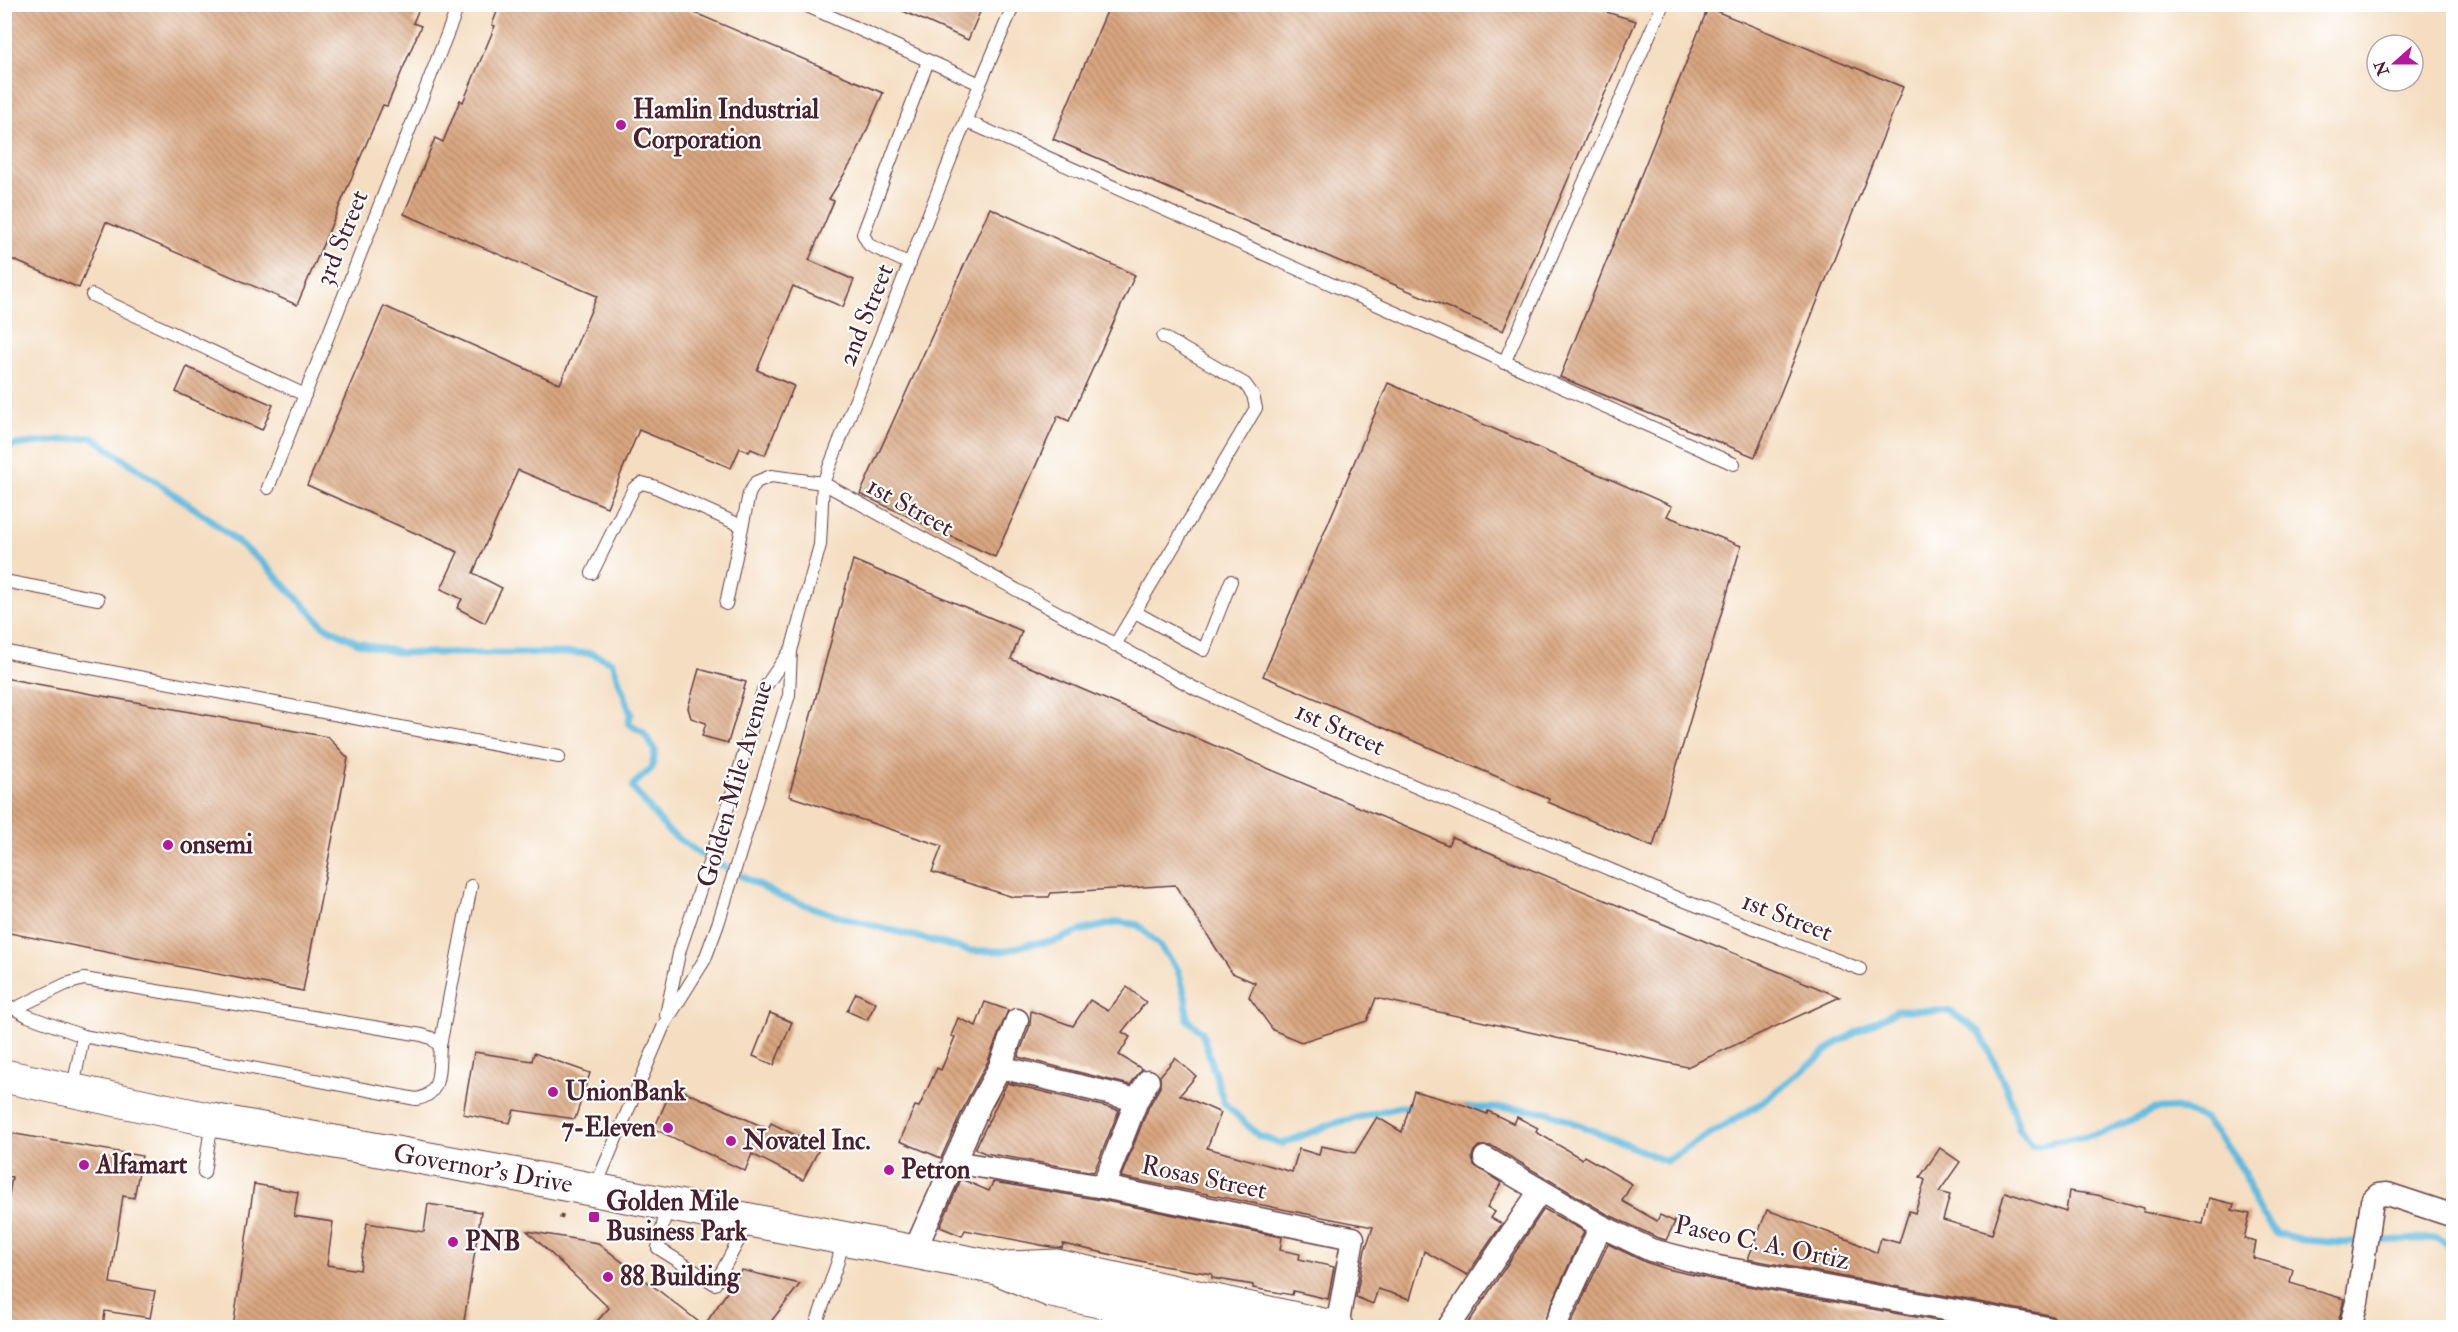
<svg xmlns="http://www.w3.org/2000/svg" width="2458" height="1332" viewBox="0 0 2458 1332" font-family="'IM FELL Double Pica',serif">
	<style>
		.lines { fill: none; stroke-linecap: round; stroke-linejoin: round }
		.stream { stroke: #61bade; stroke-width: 7 }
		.building { fill: url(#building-back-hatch) }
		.service-casing { stroke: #643c41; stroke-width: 14 }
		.minor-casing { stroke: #643c41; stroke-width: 25 }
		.trunk-casing { stroke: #643c41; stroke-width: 35 }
		.path { stroke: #643c41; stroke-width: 4; stroke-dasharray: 4.5 4.5; stroke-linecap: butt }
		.service { stroke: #fff; stroke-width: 12 }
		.minor { stroke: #fff; stroke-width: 22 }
		.trunk { stroke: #fff; stroke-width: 33 }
		.poi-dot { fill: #b5179e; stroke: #fff; stroke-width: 2 }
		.labels { text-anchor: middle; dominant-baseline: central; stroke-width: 4.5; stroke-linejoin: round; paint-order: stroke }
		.poi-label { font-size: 26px; font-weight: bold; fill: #4a1f2b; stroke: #fff; text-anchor: start }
		.street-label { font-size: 26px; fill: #4a1f2b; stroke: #fff }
	</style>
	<defs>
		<pattern id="building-back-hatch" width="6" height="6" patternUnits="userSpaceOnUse" patternTransform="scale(1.5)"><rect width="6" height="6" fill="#d9a680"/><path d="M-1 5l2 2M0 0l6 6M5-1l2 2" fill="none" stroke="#b28769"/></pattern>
	</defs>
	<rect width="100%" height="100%" fill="#fff"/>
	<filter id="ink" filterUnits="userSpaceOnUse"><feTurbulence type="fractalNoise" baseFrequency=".0167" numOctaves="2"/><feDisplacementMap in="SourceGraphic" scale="12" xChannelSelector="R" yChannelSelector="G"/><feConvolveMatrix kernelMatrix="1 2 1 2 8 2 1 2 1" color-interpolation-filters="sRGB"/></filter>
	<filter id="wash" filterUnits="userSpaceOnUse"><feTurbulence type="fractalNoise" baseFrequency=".008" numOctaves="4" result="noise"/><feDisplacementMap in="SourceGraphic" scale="24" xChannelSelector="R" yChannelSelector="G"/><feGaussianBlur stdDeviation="1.35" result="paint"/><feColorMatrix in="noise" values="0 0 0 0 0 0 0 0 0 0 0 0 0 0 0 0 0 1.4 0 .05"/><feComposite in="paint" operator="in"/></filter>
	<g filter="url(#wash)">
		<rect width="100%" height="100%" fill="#f4ddc0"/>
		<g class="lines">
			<g class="stream">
				<path d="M4,446L92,437L207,517L262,562L324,626L358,643L401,653H590L612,662L631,714L628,723L644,733L655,751L652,768L634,784L633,788L668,831L697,852L779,896L841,917L971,951H1005L1029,944L1055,941L1080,931L1119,922L1138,925L1160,946L1178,970L1186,1000L1187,1019L1202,1032L1224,1103L1259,1136L1282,1144L1332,1124L1399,1107H1417"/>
				<path d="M1464,1108H1510L1548,1112L1666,1161L1760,1104L1837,1043L1898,1010L1949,1011L1980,1032L2007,1089L2019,1128L2033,1146L2102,1133L2155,1109L2177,1108L2204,1119L2225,1144L2245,1173L2254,1203L2276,1233L2303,1240L2341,1243L2438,1238L2454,1250"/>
			</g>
		</g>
		<g id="blocks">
			<g class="building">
				<path d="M4,4H421L413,23L421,26L387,106L383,105L297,305L106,222L79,288L4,256Z"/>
				<path d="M500,4H674L883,93L856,155L829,199L834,201L809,260L854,280L843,307L793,286L757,370L794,386L765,455L751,449L749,452L740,448L731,468L639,430L607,507L518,470L473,573L502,588L485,623L457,608L462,599L441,589L458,552L307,485L384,306L560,384L597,296L404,214L435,138L443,142L460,100L463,102L495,26L492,25Z"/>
				<path d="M887,4H977L975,10L980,12L968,40Z"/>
				<path d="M1110,4H1580L1636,21L1503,331L1053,139Z"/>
				<path d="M1708,8L1903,87L1755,457L1560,377Z"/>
				<path d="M990,208L1135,275L1069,421L1058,416L995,557L860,494Z"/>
				<path d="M187,367L273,405L262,430L176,392Z"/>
				<path d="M1388,383L1672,506L1667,516L1741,546L1653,847L1548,802L1549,799L1263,676Z"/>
				<path d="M853,560L1022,631L1011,659L1448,845L1452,837L1840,997L1687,1067L1376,998L1367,1021L1301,1042L1273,1030L1249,997L1255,983L1232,973L1175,885L1051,893L1049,897H1013L932,872L942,846L789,796Z"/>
				<path d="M699,669L746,682L728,743L702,736L706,723L691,718L688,708Z"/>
				<path d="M4,678L328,737L348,758L303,991L4,932Z"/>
				<path d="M1127,987L1146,1002L1122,1032L1130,1037L1119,1055L1142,1069L1130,1085L1018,1057L1030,1025L1031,1011L1073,1026L1090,1000L1108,1011Z"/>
				<path d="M856,993L876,1003L867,1020L847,1011Z"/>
				<path d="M985,1002L1008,1010L988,1061L968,1098L941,1158L900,1141L915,1106L919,1107L937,1068L941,1070L955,1037L951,1036L958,1018L976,1026Z"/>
				<path d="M770,1013L792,1022L774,1065L753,1056Z"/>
				<path d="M474,1052L532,1061L534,1053L590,1073L575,1119L514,1110L510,1123L463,1114Z"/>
				<path d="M1175,1058L1196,1076L1180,1095L1221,1113L1207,1148L1292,1172L1299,1149L1319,1155L1321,1146L1355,1153L1377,1117L1402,1132L1414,1091L1464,1105L1487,1114L1488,1111L1514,1124L1517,1117L1538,1128L1536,1132L1582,1159L1584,1156L1632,1184L1622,1201L1657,1221L1660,1215L1675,1222L1666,1240L1656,1237L1607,1214L1492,1146H1479L1474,1151L1472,1157L1474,1165L1501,1183L1487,1207L1495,1212L1491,1218L1502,1224L1467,1275L1424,1251L1410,1299L1378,1289L1373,1304L1356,1297L1365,1250L1373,1227L1121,1177L1149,1106L1160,1087V1076Z"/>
				<path d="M1007,1083L1119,1110L1094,1172L985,1153L975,1149Z"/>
				<path d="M673,1086L768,1129L771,1123L820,1147L803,1180L752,1154L745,1171L654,1129Z"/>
				<path d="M4,1132L142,1156L134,1198L123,1196L110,1283L155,1291L150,1318L105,1311L103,1328H4V1226L12,1177L4,1176Z"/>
				<path d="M1940,1148L1960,1162L1939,1192L1950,1195L1943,1220L1992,1234L2005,1192L2066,1212L2069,1191L2097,1195L2144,1208L2143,1212L2203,1224L2209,1198L2234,1204L2232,1210L2250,1214L2244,1239L2256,1242L2253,1258L2293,1269L2290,1283L2344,1299L2337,1328H2062L2056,1318L2049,1315L1748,1259L1767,1210L1852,1241L1877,1253L1881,1238L1899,1243L1909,1211L1915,1213L1925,1180L1920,1177Z"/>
				<path d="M961,1179L989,1191L993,1182L1101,1200L1282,1237L1280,1250L1300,1254L1299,1259L1334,1267L1328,1299L1293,1291L1292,1295L1253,1288V1285L1212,1278V1274L1163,1266L1063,1244L1062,1248L1051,1247L965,1230L962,1236L940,1227Z"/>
				<path d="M254,1184L298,1192L294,1216L333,1222L327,1265L360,1270L367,1223L424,1232L428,1204L481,1212L463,1328H233Z"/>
				<path d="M1544,1209L1584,1231L1541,1328H1465Z"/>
				<path d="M527,1231L598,1243L704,1326L742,1270L800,1284L766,1328H591L609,1308Z"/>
				<path d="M1608,1244L1645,1262L1667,1269L1716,1280L1948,1323L1947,1328H1569Z"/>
			</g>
		</g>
	</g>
	<g filter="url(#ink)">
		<use href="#blocks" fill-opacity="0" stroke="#643c41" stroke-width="1.5"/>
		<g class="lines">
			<g class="service-casing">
				<g id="service">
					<path d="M803,4L980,84"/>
					<path d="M966,121L1734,464"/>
					<path d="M910,264L869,245L863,234L928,61"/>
					<path d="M92,295L305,395"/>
					<path d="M1504,363L1663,4"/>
					<path d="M268,488L459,4"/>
					<path d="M592,573L634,488L642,483L653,486L742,526"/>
					<path d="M4,581L98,599"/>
					<path d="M726,604L749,494L756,482L771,476L823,483L1196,689L1360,763L1672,896L1860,969"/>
					<path d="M1135,612L1204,650L1231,581"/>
					<path d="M1115,645L1256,408L1253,395L1245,384L1163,337"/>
					<path d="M4,649L12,653L559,757"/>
					<path d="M4,1003L28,1016L83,1036L416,1099C443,1095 438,1068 440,1046L431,1038L422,1035L84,979L66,984L16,1008"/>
					<path d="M666,1015L680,949L729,804L763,690L790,651"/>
					<path d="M440,1046L471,886"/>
					<path d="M73,1088L83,1036"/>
					<path d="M204,1173L212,1121"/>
					<path d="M595,1188L664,1025L705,959L718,924L789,695L791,651L820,545L823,483L980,84L1014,4"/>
					<path d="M667,1206L658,1248L715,1284L748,1223"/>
					<path d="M815,1328L838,1261L843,1240"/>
				</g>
			</g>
			<g class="minor-casing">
				<g id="minor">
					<path d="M1000,1067L1137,1100"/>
					<path d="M1485,1158L1601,1226L1651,1250L1718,1267L2047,1328"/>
					<path d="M954,1162L1103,1187L1353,1238L1337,1327"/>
					<path d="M1103,1187L1137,1100L1148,1081"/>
					<path d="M914,1252L980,1104L1000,1067L1017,1020"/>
					<path d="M1448,1328L1540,1191"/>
					<path d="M1554,1328L1601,1226"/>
					<path d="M2350,1328L2357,1302L2372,1201L2378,1195L2387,1194L2454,1216"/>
				</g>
			</g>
			<g class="trunk-casing">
				<g id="trunk">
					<path d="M4,1076L212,1120L518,1175L997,1268L1052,1291L1227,1328"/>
					<path d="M1008,1268L1057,1266L1337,1328"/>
				</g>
			</g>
			<path class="path" d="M561,1219L562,1215"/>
			<use href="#service" class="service"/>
			<use href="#minor" class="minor"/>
			<use href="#trunk" class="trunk"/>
		</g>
	</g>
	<g class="poi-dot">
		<circle cx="621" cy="125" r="6"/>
		<circle cx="168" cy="845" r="6"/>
		<circle cx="553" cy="1092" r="6"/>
		<circle cx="668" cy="1128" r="6"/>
		<circle cx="731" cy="1141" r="6"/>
		<circle cx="84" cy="1165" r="6"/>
		<circle cx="889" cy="1170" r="6"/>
		<rect x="588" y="1211" width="12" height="12" rx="3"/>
		<circle cx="453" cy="1242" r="6"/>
		<circle cx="608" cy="1277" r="6"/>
	</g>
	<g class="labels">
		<g class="poi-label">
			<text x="633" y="110">Hamlin Industrial<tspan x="633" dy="30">Corporation</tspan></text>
			<text x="180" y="845">onsemi</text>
			<text x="565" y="1092">UnionBank</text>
			<text x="656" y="1128" text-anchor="end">7-Eleven</text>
			<text x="743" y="1141">Novatel Inc.</text>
			<text x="96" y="1165">Alfamart</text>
			<text x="901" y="1170">Petron</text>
			<text x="606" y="1202">Golden Mile<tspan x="606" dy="30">Business Park</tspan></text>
			<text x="465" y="1242">PNB</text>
			<text x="620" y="1277">88 Building</text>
		</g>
		<g class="street-label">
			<text transform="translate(342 238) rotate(-68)">3rd Street</text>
			<text transform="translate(866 315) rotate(-68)">2nd Street</text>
			<text transform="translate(910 507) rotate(29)">1st Street</text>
			<text transform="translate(1340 729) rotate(24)">1st Street</text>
			<text transform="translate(735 784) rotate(-74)">Golden Mile Avenue</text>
			<text transform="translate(1787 917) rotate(21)">1st Street</text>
			<text transform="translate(483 1169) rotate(10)">Governor's Drive</text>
			<text transform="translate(1204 1178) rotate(12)">Rosas Street</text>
			<text transform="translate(1762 1243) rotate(12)">Paseo C. A. Ortiz</text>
		</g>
	</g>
	<rect width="2458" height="1332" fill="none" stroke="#fff" stroke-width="24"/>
	<g transform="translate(2395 63) rotate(249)"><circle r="28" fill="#ffffff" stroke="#b7a5aa" stroke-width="1.5"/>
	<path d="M0-4.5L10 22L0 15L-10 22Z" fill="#b5179e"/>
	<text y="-9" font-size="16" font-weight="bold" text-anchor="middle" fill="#4a1f2b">N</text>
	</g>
</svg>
